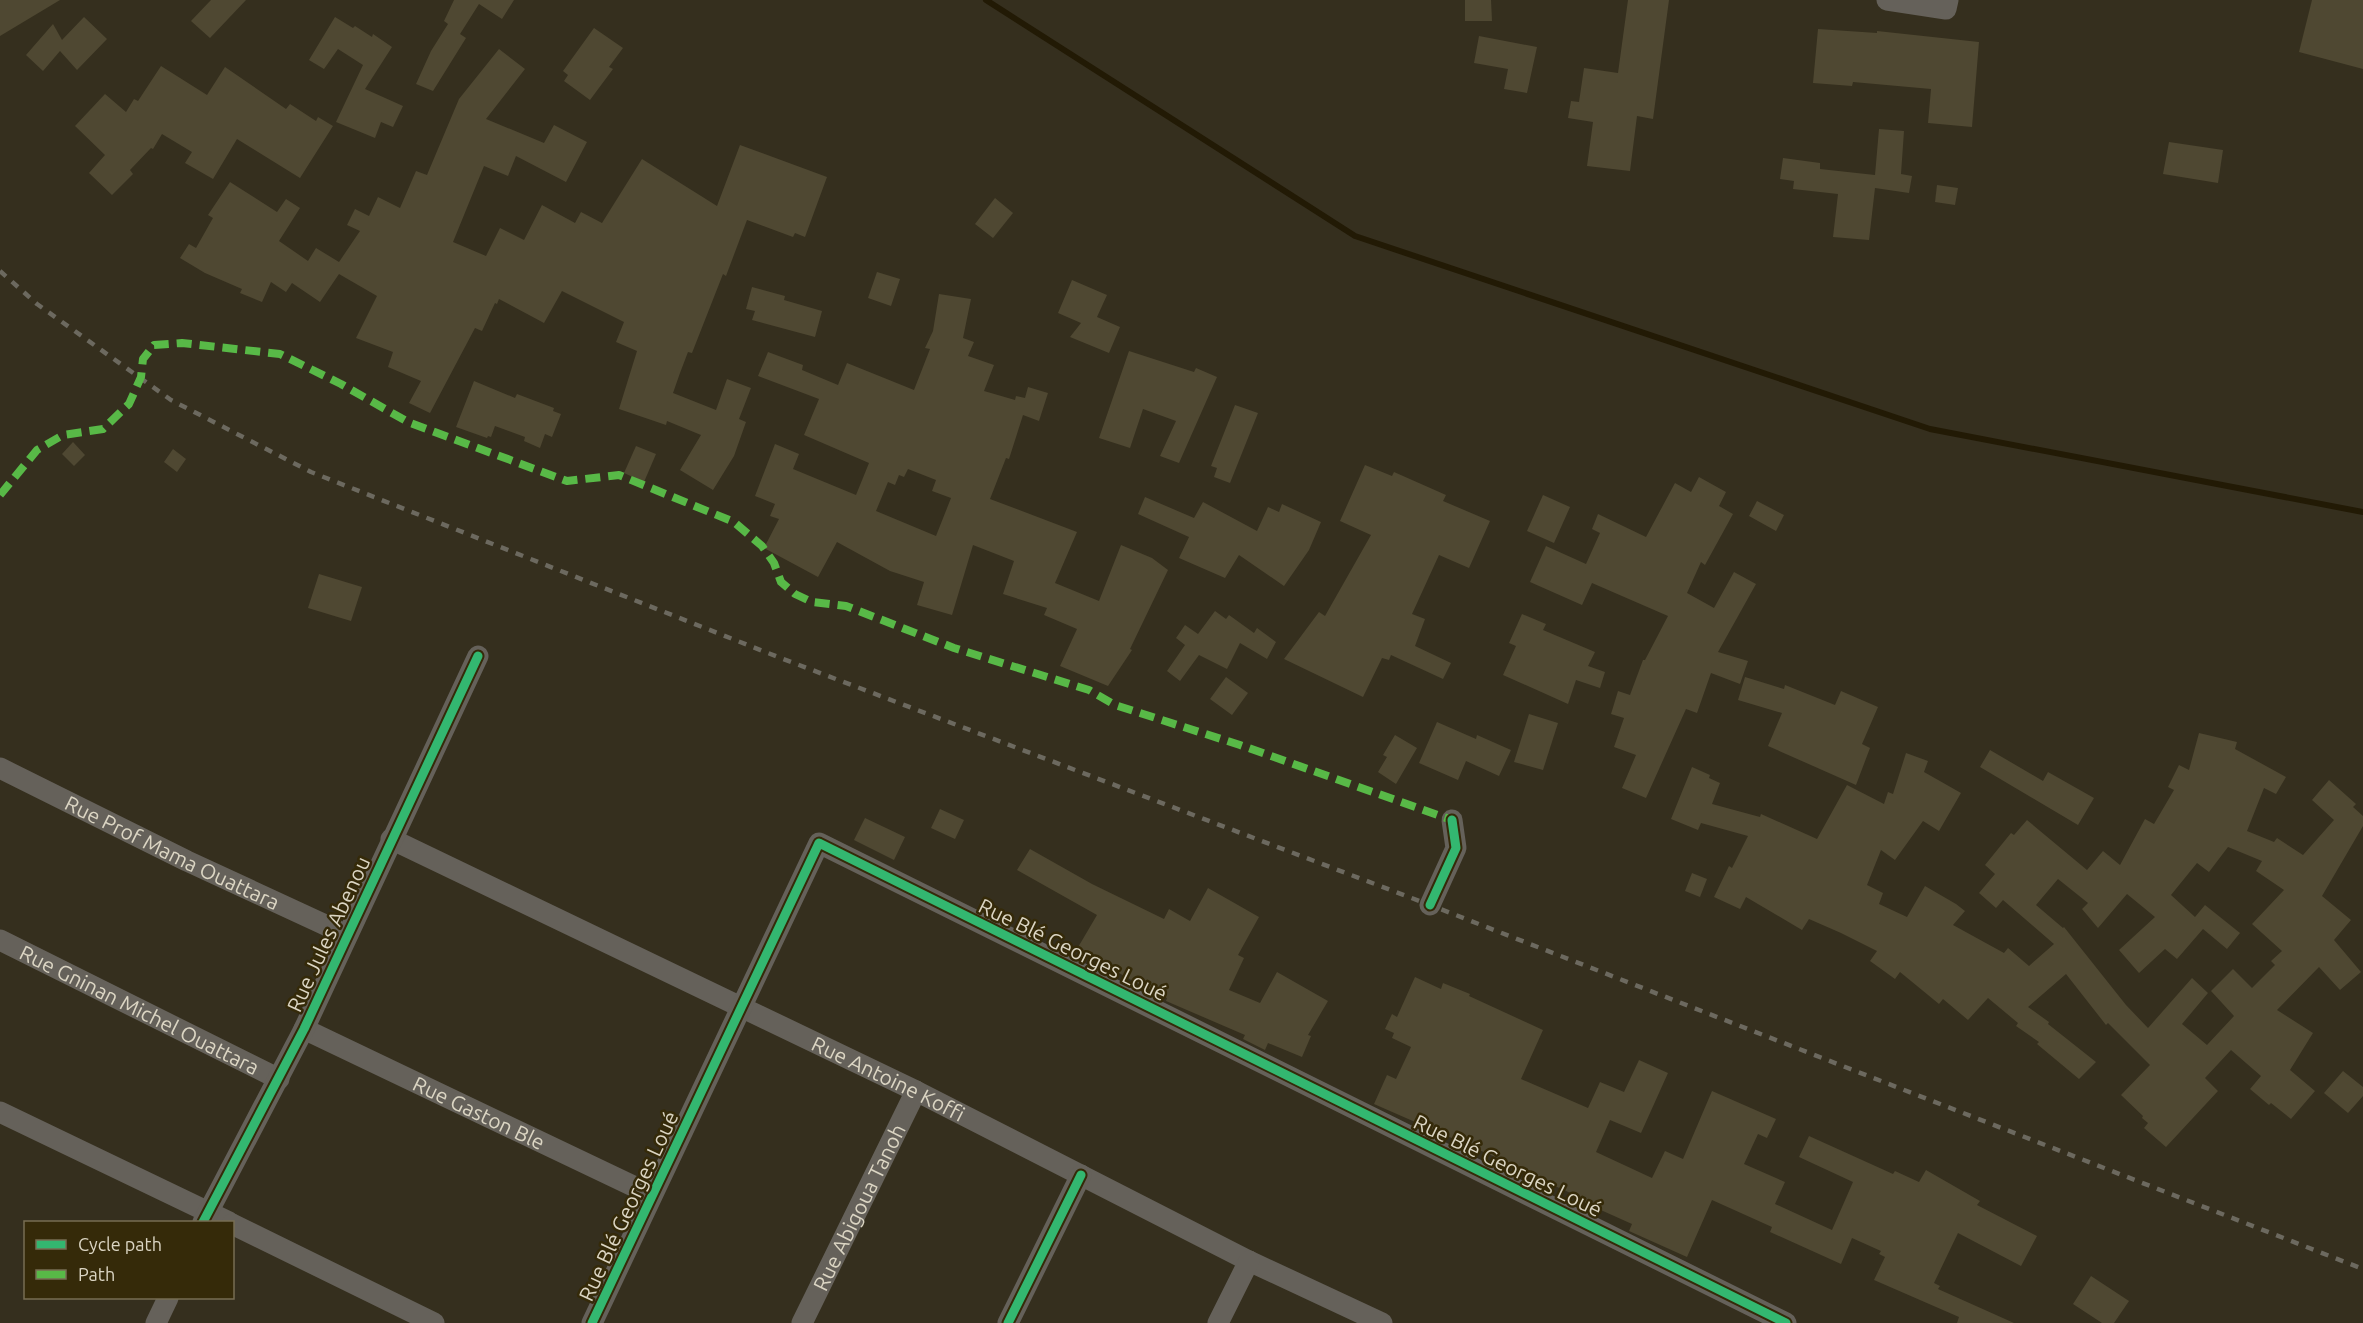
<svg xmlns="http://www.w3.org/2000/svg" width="2363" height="1323" viewBox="0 0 2363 1323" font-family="Ubuntu,sans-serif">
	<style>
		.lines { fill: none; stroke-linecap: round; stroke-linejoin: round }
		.stream { stroke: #221a05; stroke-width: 6 }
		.building { fill: #4f4832; fill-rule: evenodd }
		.minor { stroke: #65615a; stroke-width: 21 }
		.rail { stroke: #6c695f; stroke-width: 4.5; stroke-dasharray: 8 8; stroke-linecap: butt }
		.quiet { stroke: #58b947; stroke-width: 8; stroke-dasharray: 15 8; stroke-linecap: butt }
		.cycleway-casing { stroke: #352a09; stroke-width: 13 }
		.cycleway { stroke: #33b770; stroke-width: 9 }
		.labels { text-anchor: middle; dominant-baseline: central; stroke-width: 5; stroke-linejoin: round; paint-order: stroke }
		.street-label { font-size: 21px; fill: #dbd5c3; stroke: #352a09 }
	</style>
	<rect width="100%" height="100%" fill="#352f1e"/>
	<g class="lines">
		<path class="stream" d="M986,0L1355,236L1930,429L2363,512"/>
	</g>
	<g class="building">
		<path d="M0,0H60L0,36Z"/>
		<path d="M211,0H246L210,38L191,21Z"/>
		<path d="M454,0H514L502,19L479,4L460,34L466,38L433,91L416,84L431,51L448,24L444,21Z"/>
		<path d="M1465,0H1491L1492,21H1465Z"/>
		<path d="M1628,0H1669L1653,119L1637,116L1630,171L1587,166L1593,122L1568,118L1571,101L1579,102L1584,68L1618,73Z"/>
		<path d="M2312,0H2363V69L2299,52Z"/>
		<path d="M84,17L107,39L77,70L60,51L43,71L26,55L53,24L62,40Z"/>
		<path d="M335,17L353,28L355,26L372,37L373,34L392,47L365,89L403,106L393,127L381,122L375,138L336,122L363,65L338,49L324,69L309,60Z"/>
		<path d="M594,28L623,48L609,67L613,69L590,100L564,81L568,75L563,71Z"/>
		<path d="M1818,29L1877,33V31L1979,42L1972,127L1928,123L1931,89L1853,82L1852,86L1813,83Z"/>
		<path d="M1479,36L1537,47L1527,93L1504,89L1508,69L1474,63Z"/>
		<path d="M499,49L525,69L486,119L544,143L554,125L587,142L566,182L516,156L508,176L484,166L453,242L486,256L500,228L524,240L542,205L575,223L581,212L602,223L642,159L717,206L740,145L827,177L805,237L795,233L793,237L747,220L726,276L723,274L692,353L688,352L680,373L673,393L716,410L727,379L751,388L739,419L746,422L734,456L713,490L680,470L701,435L667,421L666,425L619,409L637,351L616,342L624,322L562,291L544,323L499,299L497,304L495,303L482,331L475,328L430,413L409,403L421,381L388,367L393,352L356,338L377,296L339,274L320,302L292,283L286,292L271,282L262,302L240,293L242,289L205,273L180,258L189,244L196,248L213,218L208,215L230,182L277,212L286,199L300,208L279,241L308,261L316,248L339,262L360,231L347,225L355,209L369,216L378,197L400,208L416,171L427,175L459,99Z"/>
		<path d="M161,66L207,95L225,67L286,109L290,104L316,121L318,117L333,126L300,178L237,139L213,179L185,163L192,152L162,134L153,149L151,148L130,170L133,174L112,195L89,173L105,155L75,126L105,94L126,112L134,99L138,101Z"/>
		<path d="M1879,129L1904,131L1901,174L1912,176L1909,193L1875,188L1869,240L1833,237L1838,194L1793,189L1794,181L1780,179L1783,158L1820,163V169L1875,175Z"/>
		<path d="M2169,142L2223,150L2218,183L2163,174Z"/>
		<path d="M1937,185L1958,188L1955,205L1935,202Z"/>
		<path d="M995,198L1013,213L993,238L975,224Z"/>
		<path d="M877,272L900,279L891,306L868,298Z"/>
		<path d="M1072,280L1107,295L1097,317L1120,327L1109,353L1070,337L1081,323L1058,313Z"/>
		<path d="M752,287L785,296L784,300L822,311L815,337L752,320L755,311L746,309Z"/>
		<path d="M939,294L971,299L963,338L974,342L968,356L994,365L984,391L1015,400L1016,396L1025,398L1028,387L1048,393L1039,421L1023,415L1009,459L1006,458L990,499L1077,532L1055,583L1099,601L1121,545L1152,558L1168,570L1130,649L1132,650L1108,686L1060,666L1077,629L1044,615L1047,608L1003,594L1014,561L973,545L952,615L917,605L924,582L890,571L837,542L818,577L764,548L779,519L770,516L775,504L755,496L775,444L799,454L793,469L856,495L869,463L804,435L819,399L758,376L768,352L803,365L802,370L838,385L847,363L914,390L930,349L925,348L933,331ZM908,469L936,480L932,491L951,498L936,536L876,511L888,482L895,485L899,475L904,477Z"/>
		<path d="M1129,351L1194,372L1196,368L1217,377L1179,463L1160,456L1176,421L1143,409L1130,448L1099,438Z"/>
		<path d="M474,381L515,398L517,394L554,408L553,411L561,414L552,437L545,434L540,448L524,441L525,437L495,426L491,437L488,436L487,438L456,427Z"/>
		<path d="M1235,405L1258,413L1230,483L1214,477L1217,468L1211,466Z"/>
		<path d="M73,442L85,455L74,466L62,454Z"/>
		<path d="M636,446L656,454L644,482L624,473Z"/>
		<path d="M173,449L186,459L177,472L164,462Z"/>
		<path d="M1365,465L1392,476L1394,472L1446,495L1443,501L1490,521L1469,568L1439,555L1412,614L1425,619L1415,646L1451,663L1443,679L1391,655L1389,660L1382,658L1363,697L1284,659L1319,612L1325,616L1371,535L1340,521Z"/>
		<path d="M1699,477L1726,492L1719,506L1733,514L1705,565L1701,562L1687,593L1714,608L1734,572L1756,584L1718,652L1748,661L1740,684L1711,673L1697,713L1686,709L1646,798L1622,788L1636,755L1614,747L1624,718L1611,714L1618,691L1630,695L1643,660H1645L1668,616L1592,583L1582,605L1530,582L1546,546L1586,564L1600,533L1592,529L1598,514L1646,537L1675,483L1691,492Z"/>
		<path d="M1543,495L1570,507L1554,543L1527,531Z"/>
		<path d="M1145,497L1194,518L1203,502L1257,531L1268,507L1279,512L1282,504L1321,522L1309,550L1284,586L1239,555L1225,578L1179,558L1189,537L1138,514Z"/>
		<path d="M1757,501L1784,515L1776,531L1749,516Z"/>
		<path d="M319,574L362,587L351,621L308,608Z"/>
		<path d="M1215,611L1226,619L1229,615L1254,633L1257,628L1276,642L1267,659L1240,643L1227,669L1199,655L1180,681L1167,671L1185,645L1176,638L1185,625L1198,634Z"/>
		<path d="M1522,614L1546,624L1543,630L1595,652L1588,666L1605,672L1600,688L1576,680L1568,704L1503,675L1516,646L1509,643Z"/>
		<path d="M1226,677L1248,693L1232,715L1210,699Z"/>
		<path d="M1745,677L1784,689L1785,685L1835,705L1841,691L1878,707L1862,744L1870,748L1856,785L1768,746L1782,713L1738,700Z"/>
		<path d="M1529,714L1558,723L1543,770L1514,762Z"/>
		<path d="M1437,722L1476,739L1477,735L1511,750L1499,776L1466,761L1458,780L1419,763Z"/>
		<path d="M2199,733L2237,742L2235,749L2286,777L2276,794L2264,788L2247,831L2274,842L2277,838L2303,855L2334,820L2312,800L2329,780L2356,804L2353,807L2363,816V826L2322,896L2351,920L2334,940L2361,972L2340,990L2319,967L2277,1010L2313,1033L2290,1070L2315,1091L2291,1119L2271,1103L2269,1105L2250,1089L2261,1076L2231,1050L2205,1078L2218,1091L2166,1147L2144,1128L2148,1123L2142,1118L2143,1116L2121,1095L2150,1065L2108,1023L2106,1025L2066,974L2028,1007L2049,1022L2048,1024L2096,1062L2079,1079L2037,1044L2039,1042L2016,1026L2018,1023L1988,998L1968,1020L1943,999L1939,1004L1900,972L1895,979L1870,961L1877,951L1841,933L1809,919L1802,930L1746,897L1740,909L1714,897L1729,866L1732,868L1748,836L1701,823L1698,830L1671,819L1692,767L1710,775L1709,778L1720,783L1712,804L1760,817L1761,814L1817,839L1847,785L1884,804L1888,792L1893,794L1906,753L1928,761L1924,772L1961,793L1939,831L1923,821L1895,860L1881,850L1867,885L1883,893L1879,904L1907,917L1925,886L1956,904L1965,911L1953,925L2004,953L2008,948L2029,966L2054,944L2003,900L1996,908L1979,893L1995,874L1985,865L2011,833L2014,835L2027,820L2087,870L2103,851L2120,865L2145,819L2154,824L2174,790L2168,787L2179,765L2189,770ZM2228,847L2262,861L2256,871L2284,890L2252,924L2282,951L2271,961L2275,965L2252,988L2233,969L2211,991L2234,1016L2207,1045L2182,1024L2208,993L2192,978L2148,1028L2126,1005L2064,927L2063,928L2036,905L2058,879L2088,903L2082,909L2098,928L2127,894L2155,917L2119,950L2139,973L2165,949L2177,959L2203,929L2227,949L2240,933L2205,905L2195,917L2171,895L2197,863L2209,872Z"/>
		<path d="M1395,735L1417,748L1396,784L1378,772L1387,757L1383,755Z"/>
		<path d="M1990,750L2043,781L2048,772L2094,798L2078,825L1980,767Z"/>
		<path d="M940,809L964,820L955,839L931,828Z"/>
		<path d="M865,818L905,837L894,860L854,840Z"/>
		<path d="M1030,849L1092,884L1164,919L1169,909L1190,921L1208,888L1259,917L1238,955L1244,958L1229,990L1260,1003L1277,972L1328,1001L1308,1035L1311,1036L1302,1057L1268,1043L1265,1050L1243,1039L1245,1035L1166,1001L1167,998L1133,981L1077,949L1097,915L1017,870Z"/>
		<path d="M1692,873L1707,879L1700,897L1685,891Z"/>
		<path d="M1415,977L1441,989L1443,983L1470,994L1469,996L1543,1030L1521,1079L1588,1108L1600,1082L1624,1092L1639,1060L1668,1073L1641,1133L1610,1120L1596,1152L1652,1178L1665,1151L1683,1159L1712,1091L1776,1119L1767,1138L1758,1134L1744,1164L1785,1182L1775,1204L1832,1230L1853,1182L1799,1157L1809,1136L1893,1174L1895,1171L1919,1182L1926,1170L1980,1201L1977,1205L2037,1236L2021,1266L1958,1233L1934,1283L1940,1286L1938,1289L2014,1323H1957L1959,1317L1874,1280L1885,1257L1879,1254L1881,1251L1852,1238L1841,1264L1770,1232L1772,1227L1712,1200L1687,1257L1629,1231L1632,1224L1574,1198L1575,1195L1517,1169L1518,1167L1374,1104L1387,1075L1396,1079L1411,1047L1392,1038L1394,1033L1385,1029L1392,1014L1397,1017Z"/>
		<path d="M2343,1071L2363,1087V1096L2348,1113L2324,1093Z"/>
		<path d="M2091,1276L2129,1301L2114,1323H2102L2073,1304Z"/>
	</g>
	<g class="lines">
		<g class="minor">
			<path d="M1887,0L1946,9L1948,0"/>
			<path id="s1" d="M0,768L187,861L347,935"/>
			<path id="s2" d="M391,839L916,1091L1249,1261L1382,1323"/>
			<path d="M1430,905L1456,848L1452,820"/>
			<path id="s3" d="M0,940L279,1079"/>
			<path id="s4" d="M304,1029L652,1195"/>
			<path d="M0,1112L229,1222"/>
			<path d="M203,1222L304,1029L478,656"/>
			<path d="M232,1224L434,1323"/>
			<path d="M156,1323L168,1298"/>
			<path d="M592,1323L819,843L1786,1323"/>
			<path id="s5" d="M802,1323L916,1091"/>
			<path d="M1008,1323L1081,1175"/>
			<path d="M1218,1323L1249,1261"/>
		</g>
		<path class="rail" d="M0,271L37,304L171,400L311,472L778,657L1430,905L2363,1269"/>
		<path class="quiet" d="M0,495L37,450L63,435L103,429L129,404L141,377L143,359L154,345L182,343L280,354L341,384L408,422L567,481L619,475L734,522L762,546L774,563L781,582L795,594L812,602L846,606L954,648L1089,690L1115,705L1240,745L1452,820"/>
		<g class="cycleway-casing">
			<g id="cycleway">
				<path d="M1430,905L1456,848L1452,820"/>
				<path d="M203,1222L304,1029L478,656"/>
				<path d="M592,1323L819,843L1786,1323"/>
				<path d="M1008,1323L1081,1175"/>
			</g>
		</g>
		<use href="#cycleway" class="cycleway"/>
	</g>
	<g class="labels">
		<g class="street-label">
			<text stroke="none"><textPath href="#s1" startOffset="192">Rue Prof Mama Ouattara</textPath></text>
			<text transform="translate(328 934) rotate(-65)">Rue Jules Abenou</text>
			<text transform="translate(1073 949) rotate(26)">Rue Blé Georges Loué</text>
			<text stroke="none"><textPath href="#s3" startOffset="156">Rue Gninan Michel Ouattara</textPath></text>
			<text stroke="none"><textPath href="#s2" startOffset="552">Rue Antoine Koffi</textPath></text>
			<text stroke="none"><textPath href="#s4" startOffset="194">Rue Gaston Ble</textPath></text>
			<text transform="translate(1508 1165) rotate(26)">Rue Blé Georges Loué</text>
			<text transform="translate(628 1206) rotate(-65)">Rue Blé Georges Loué</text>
			<text stroke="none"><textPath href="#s5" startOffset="129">Rue Abigoua Tanoh</textPath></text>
		</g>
	</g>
	<rect x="24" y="1221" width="210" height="78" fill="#352a09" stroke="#776e53" stroke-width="1.5"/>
	<rect x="36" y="1240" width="30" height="9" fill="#33b770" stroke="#776e53" stroke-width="1.5"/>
	<text x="78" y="1251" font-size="18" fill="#dbd5c3">Cycle path</text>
	<rect x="36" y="1270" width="30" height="9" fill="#58b947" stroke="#776e53" stroke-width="1.5"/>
	<text x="78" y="1281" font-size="18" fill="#dbd5c3">Path</text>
</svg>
